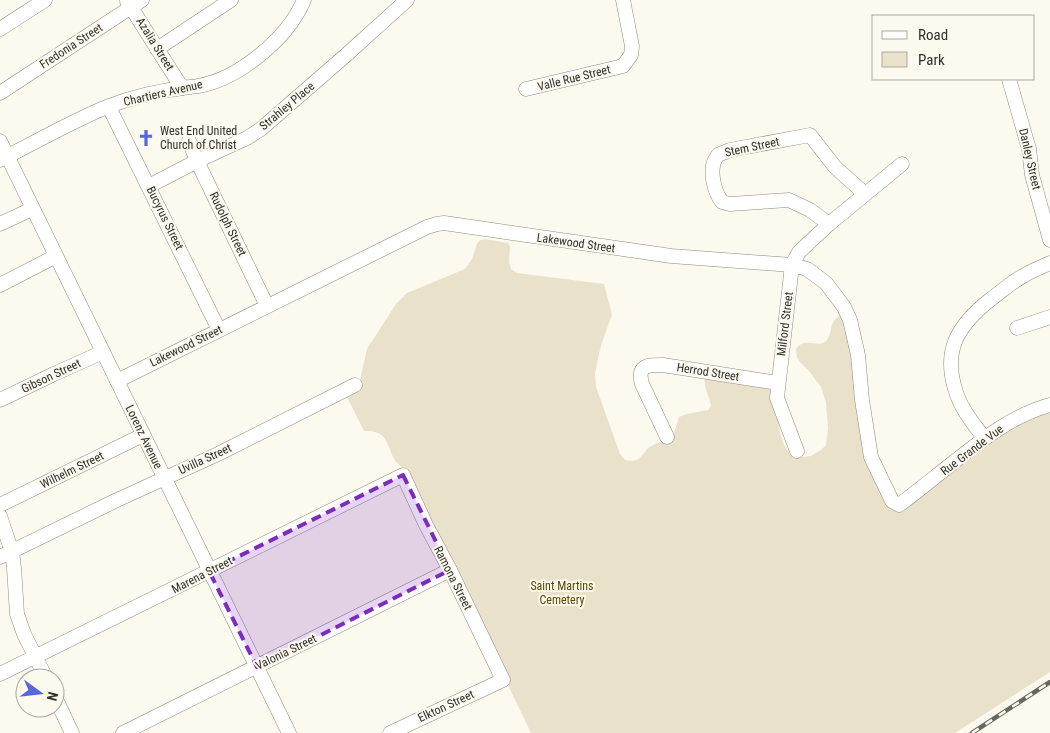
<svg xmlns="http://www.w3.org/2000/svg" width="1050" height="733" viewBox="0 0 1050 733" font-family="'Roboto Condensed',sans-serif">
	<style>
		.green { fill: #e9e1c9 }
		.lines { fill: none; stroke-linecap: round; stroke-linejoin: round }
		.minor-casing { stroke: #8d8a80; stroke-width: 15 }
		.minor { stroke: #fff; stroke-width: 14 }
		.rail-casing { stroke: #68665f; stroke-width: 4.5 }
		.rail { stroke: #fcf9ee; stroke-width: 2.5; stroke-dasharray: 8; stroke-linecap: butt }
		.marked { fill: #7b2cbf; fill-opacity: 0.2; stroke: #7b2cbf; stroke-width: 4; stroke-dasharray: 10 6; stroke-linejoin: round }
		.labels { text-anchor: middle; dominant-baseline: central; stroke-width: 4; stroke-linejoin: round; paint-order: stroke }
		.street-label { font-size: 12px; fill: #31302b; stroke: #fcf9ee }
		.poi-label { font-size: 12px; fill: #31302b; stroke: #fcf9ee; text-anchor: start }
		.park-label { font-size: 12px; fill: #594700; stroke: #fcf9ee }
	</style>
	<rect width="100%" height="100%" fill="#fcf9ee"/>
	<path class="green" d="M485,239L508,243L510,246L509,262L511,269L517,273L604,284L612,315L601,345L595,373L596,387L620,454L625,460L633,461L639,459L648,448L657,443L672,439L679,417L687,414L708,410L711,406C710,396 703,389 705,378L763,386L769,389L772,393L781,437L785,447L791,455L800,457L811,456L821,450L826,445L828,428L826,403L821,387L809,371L799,361L797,357L796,349C805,336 818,349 826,341C833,334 828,324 839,316L843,317L846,322L865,458L879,490L887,502L922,496L1009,430L1027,420L1050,411V672L955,733H531L404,468C383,457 396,429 364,431L346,395L359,388L362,385L360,380L367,349L396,304L407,293L465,269L472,259L477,244L480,240Z"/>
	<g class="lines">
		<g class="minor-casing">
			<g id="minor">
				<path d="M127,1L182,88"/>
				<path d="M0,29L45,0"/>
				<path d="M157,49L231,0"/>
				<path d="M1009,79L1029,149L1032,175L1050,240"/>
				<path d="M526,89L623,66L631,55L632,46L623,0"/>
				<path d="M0,93L142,0"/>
				<path d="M109,107L219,330"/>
				<path d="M0,141L289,733"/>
				<path d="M189,141L197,161L267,306"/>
				<path d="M0,160C36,142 72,121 109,106C133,97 158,91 183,88C188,87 193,87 198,86C239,79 288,38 304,0"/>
				<path d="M149,186L197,161L247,138L261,129L345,56L407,0"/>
				<path d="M0,224L32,209"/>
				<path d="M829,224L810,210L789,200L730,204L722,202C715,193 711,177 713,166C713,162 716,158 718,155L730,150L810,135L835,167L865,194"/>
				<path d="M0,285L56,256"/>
				<path d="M1017,328L1050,317"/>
				<path d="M117,381L427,227L437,224L444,223L671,256L792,265L807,269L826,283L844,307L850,320L858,355L862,400L871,457L892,501L899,505C918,491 936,476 954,462C983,439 1013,415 1050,405"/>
				<path d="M0,400L54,374L103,352"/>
				<path d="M667,437L642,384C637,365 647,365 663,365L778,383"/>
				<path d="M984,438C974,424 961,409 956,392C942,350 958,325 991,299C1002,291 1013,281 1025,275C1033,270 1042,267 1050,263"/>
				<path d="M797,451L777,398L792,265L799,252L829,224L902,164"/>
				<path d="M0,505L143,435"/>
				<path d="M0,516L12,552L14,568L17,614L24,634L46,678"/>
				<path d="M0,557L117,500L218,454L355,385"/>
				<path d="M0,674L403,475L426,525L450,570L503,680L390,733"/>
				<path d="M55,697L72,733"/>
				<path d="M123,733L450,570"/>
			</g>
		</g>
		<use href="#minor" class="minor"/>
		<g class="rail-casing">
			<path id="rail" d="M972,733L1050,682"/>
		</g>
		<use href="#rail" class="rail"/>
	</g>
	<path class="marked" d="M403,475L450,570L257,667L209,571Z"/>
	<defs>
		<g id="church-bare" transform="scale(1.35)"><path d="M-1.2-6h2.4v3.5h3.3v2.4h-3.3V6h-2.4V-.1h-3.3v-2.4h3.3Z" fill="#5568de" stroke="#fcf9ee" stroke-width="2.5" paint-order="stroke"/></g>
	</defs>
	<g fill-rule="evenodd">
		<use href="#church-bare" x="146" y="138"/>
	</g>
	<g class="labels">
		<g class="street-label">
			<text transform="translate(155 44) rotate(58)">Azalia Street</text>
			<text transform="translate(71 46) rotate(-33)">Fredonia Street</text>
			<text transform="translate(574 78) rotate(-14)">Valle Rue Street</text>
			<text transform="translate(163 93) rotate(-13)">Chartiers Avenue</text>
			<text transform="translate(287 106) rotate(-40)">Strahley Place</text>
			<text transform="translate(752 147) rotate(-12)">Stem Street</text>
			<text transform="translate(1030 159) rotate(77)">Danley Street</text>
			<text transform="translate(165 218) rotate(64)">Bucyrus Street</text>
			<text transform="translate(228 224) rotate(64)">Rudolph Street</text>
			<text transform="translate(576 243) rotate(8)">Lakewood Street</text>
			<text transform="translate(785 324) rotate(-83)">Milford Street</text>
			<text transform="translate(186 346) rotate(-26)">Lakewood Street</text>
			<text transform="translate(708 372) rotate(9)">Herrod Street</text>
			<text transform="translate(51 376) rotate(-25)">Gibson Street</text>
			<text transform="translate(144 437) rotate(64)">Lorenz Avenue</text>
			<text transform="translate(972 450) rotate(-37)">Rue Grande Vue</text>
			<text transform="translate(205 459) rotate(-25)">Uvilla Street</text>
			<text transform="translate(72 470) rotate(-26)">Wilhelm Street</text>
			<text transform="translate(202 575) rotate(-27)">Marena Street</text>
			<text transform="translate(453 578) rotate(63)">Ramona Street</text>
			<text transform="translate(286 652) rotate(-26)">Valonia Street</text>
			<text transform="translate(446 706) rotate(-25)">Elkton Street</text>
		</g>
		<g class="poi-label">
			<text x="160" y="131">West End United<tspan x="160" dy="14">Church of Christ</tspan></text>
		</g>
		<g class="park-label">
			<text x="562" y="586">Saint Martins<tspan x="562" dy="14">Cemetery</tspan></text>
		</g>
	</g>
	<rect x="872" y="15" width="162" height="65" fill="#fcf9ee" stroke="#aba9a0"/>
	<rect x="882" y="31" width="25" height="8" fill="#ffffff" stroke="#aba9a0"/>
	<text x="918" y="40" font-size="15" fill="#31302b">Road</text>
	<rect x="882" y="52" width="25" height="15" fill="#e9e1c9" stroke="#aba9a0"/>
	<text x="918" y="65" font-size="15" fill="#31302b">Park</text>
	<g transform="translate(40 693) rotate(105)"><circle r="24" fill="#fcf9ee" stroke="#aba9a0"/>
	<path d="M0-4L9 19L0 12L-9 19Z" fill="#5568de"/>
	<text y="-8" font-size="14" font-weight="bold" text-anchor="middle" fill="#31302b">N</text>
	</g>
</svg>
